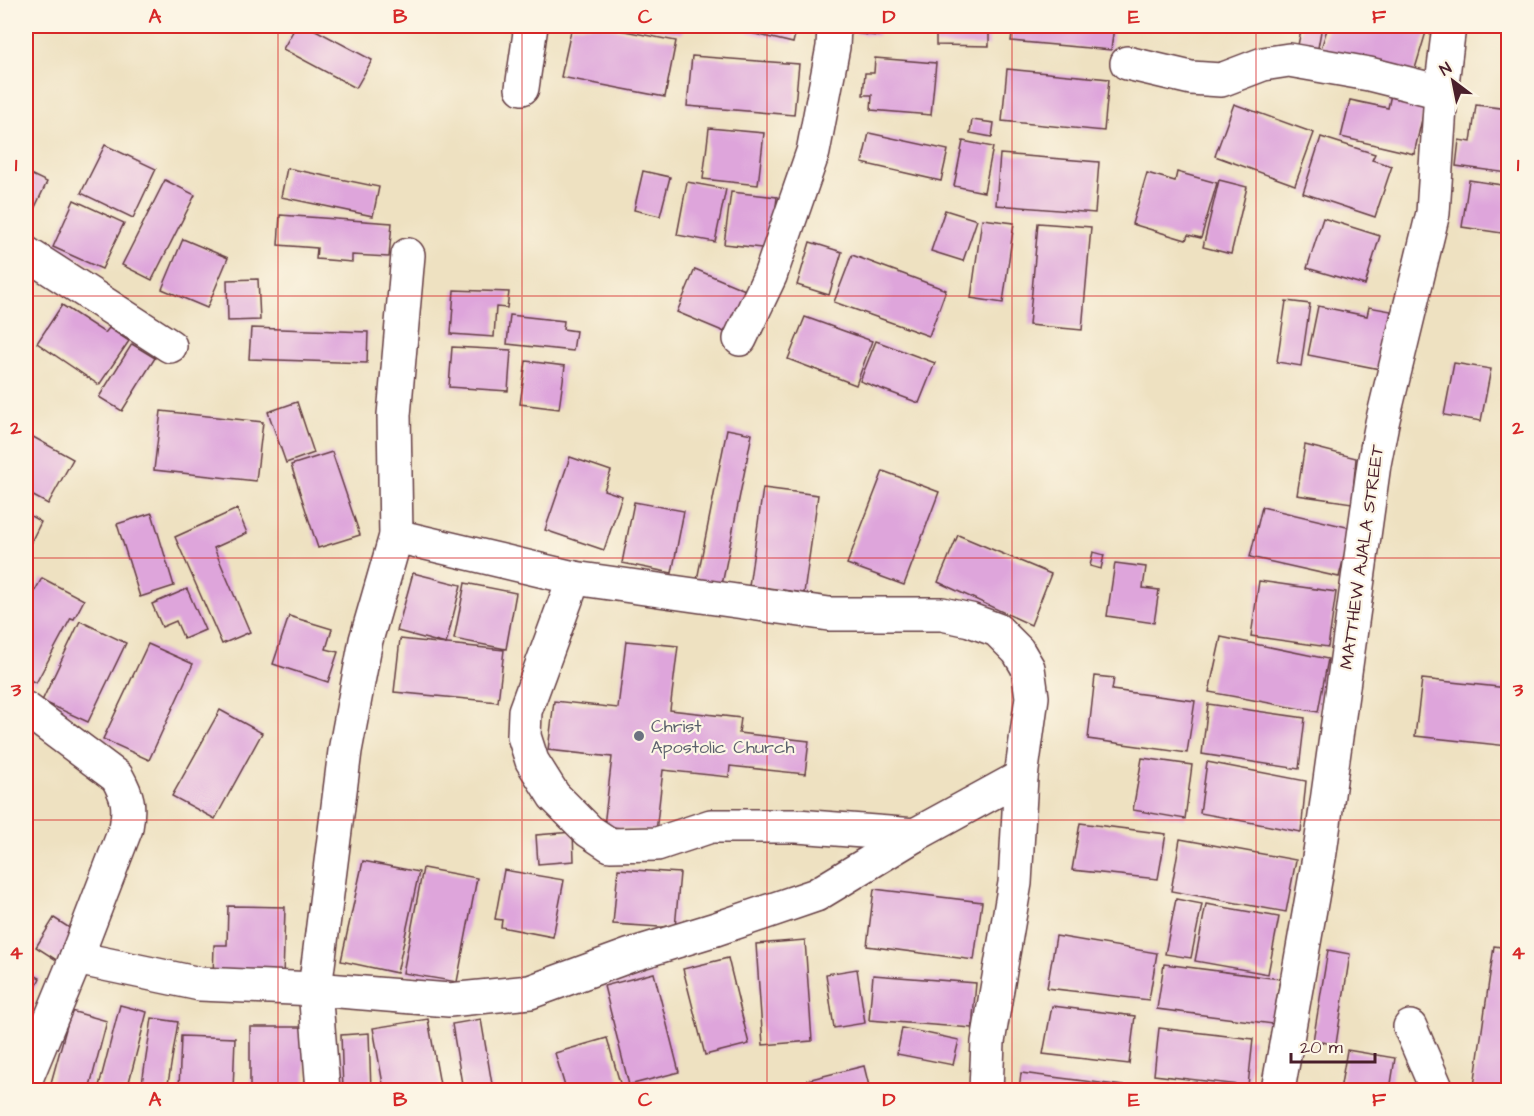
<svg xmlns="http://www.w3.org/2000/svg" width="1534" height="1116" viewBox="0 0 1534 1116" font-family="'Architects Daughter',sans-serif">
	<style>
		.building { fill: #dea5db }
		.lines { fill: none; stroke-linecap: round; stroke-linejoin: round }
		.minor-casing { stroke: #633c42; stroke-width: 36 }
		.minor { stroke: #fff; stroke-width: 33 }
		.grid { fill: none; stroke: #d62828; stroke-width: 1.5; stroke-opacity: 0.55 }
		.worship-dot { fill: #6b7280; stroke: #fcf5e5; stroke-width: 2 }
		.labels { text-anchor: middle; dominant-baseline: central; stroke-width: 4.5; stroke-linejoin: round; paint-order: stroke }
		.street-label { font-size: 18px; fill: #4a1f2b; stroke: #fcf5e5 }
		.worship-label { font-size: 18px; fill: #5b616d; stroke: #fcf5e5; text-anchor: start }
		.neatline { fill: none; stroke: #d62828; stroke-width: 2 }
		.grid-label { font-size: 20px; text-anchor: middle; font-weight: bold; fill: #d62828 }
	</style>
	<rect width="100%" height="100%" fill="#fcf5e5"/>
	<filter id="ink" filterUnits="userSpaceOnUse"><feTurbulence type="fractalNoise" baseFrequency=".0167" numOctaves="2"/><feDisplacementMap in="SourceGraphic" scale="12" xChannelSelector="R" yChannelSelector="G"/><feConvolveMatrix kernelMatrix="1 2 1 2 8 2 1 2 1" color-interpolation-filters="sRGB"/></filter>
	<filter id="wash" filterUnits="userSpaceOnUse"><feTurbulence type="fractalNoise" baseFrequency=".008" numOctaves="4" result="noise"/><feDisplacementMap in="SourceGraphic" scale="24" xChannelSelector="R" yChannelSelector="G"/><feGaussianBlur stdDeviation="1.35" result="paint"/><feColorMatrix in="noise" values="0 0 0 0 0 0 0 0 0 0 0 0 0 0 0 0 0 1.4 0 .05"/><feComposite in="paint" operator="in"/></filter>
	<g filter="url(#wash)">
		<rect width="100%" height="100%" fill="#eee1c1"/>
		<g id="blocks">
			<g class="building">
				<path d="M296,26H308L372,60L356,88L283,49Z"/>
				<path d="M572,26H599L676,41L665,97L561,77Z"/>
				<path d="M643,26H684L682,34Z"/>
				<path d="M735,26H797L793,43L734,29Z"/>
				<path d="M855,26H879L878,36L855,33Z"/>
				<path d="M936,26H989V46L936,45Z"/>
				<path d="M1013,26H1114L1111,50L1011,41Z"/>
				<path d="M1302,26H1322L1318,48L1298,45Z"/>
				<path d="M1328,26H1406L1426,32L1411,82L1319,55Z"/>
				<path d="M692,56L799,64L794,115L687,106Z"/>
				<path d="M875,58L936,63L931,115L871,110L872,95H863L865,73H874Z"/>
				<path d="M1007,69L1109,79L1104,131L1002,121Z"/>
				<path d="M1393,85L1428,93L1414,154L1341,137L1350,100L1388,108Z"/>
				<path d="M1234,104L1314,133L1295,185L1215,156Z"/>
				<path d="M1476,105L1508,109V173L1456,166L1459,140L1471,142Z"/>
				<path d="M972,120L994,123L992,137L970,133Z"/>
				<path d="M709,128L764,133L758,185L703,179Z"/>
				<path d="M869,133L948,150L941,181L862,163Z"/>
				<path d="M1321,137L1375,154L1372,160L1392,166L1375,217L1303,193Z"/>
				<path d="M963,141L993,147L984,192L954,186Z"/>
				<path d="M105,145L156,169L133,218L81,193Z"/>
				<path d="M1000,154L1099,162L1095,213L996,205Z"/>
				<path d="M287,168L379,187L373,216L281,197Z"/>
				<path d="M643,171L670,177L660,216L634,210Z"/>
				<path d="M26,172L47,182L26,226Z"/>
				<path d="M1177,172L1217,183L1201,238L1188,235L1186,240L1132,224L1147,173L1175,181Z"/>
				<path d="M165,180L195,195L152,280L122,265Z"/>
				<path d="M1219,180L1247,187L1231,254L1203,247Z"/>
				<path d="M1469,180L1508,186V234L1462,227Z"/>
				<path d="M687,182L726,189L715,242L677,235Z"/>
				<path d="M731,192L777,197L771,249L724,244Z"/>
				<path d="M74,200L124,223L102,269L53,247Z"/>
				<path d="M945,210L977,220L963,261L931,251Z"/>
				<path d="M280,215L392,223L389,257L352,255V262L316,259L317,248L278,245Z"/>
				<path d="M1323,218L1380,236L1365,285L1307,268Z"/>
				<path d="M982,219L1014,223L1003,303L971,298Z"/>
				<path d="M1038,223L1091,227L1082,330L1029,325Z"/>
				<path d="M183,239L228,258L207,308L162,289Z"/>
				<path d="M810,242L842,252L829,295L797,285Z"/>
				<path d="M852,255L946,290L929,336L834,302Z"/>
				<path d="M695,269L757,295L739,338L677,312Z"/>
				<path d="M258,279L260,320L228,321L227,280Z"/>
				<path d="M454,290L509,292L507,308L496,307L494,337L451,334Z"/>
				<path d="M1286,301L1310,304L1301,366L1277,362Z"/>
				<path d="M62,305L105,333L109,328L129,341L99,385L37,343Z"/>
				<path d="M1318,306L1367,316L1369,307L1391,311L1380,369L1308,355Z"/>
				<path d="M510,315L564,321L563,329L576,331L573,351L507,344Z"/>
				<path d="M805,317L872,341L856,385L788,359Z"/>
				<path d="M251,328L368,332L367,363L249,359Z"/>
				<path d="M876,341L935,363L919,403L860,381Z"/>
				<path d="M132,344L155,358L122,411L99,397Z"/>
				<path d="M452,347L511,350L508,391L449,387Z"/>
				<path d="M526,361L565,366L559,409L520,404Z"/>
				<path d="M1454,363L1491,369L1481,421L1444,415Z"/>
				<path d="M297,402L314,453L286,463L268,412Z"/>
				<path d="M161,411L263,422L256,481L154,470Z"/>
				<path d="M727,429L752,434L721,590L696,585Z"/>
				<path d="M26,433L73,459L48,504L26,492Z"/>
				<path d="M1305,445L1356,458L1352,503L1297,495Z"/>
				<path d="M332,452L360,535L318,548L291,465Z"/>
				<path d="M570,457L611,471L604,490L622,496L604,550L545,530Z"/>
				<path d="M883,471L939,492L904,585L847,564Z"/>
				<path d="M763,488L818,495L804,593L749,586Z"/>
				<path d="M634,502L684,511L672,573L622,563Z"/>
				<path d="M1262,507L1351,528L1339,577L1250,557Z"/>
				<path d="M237,509L247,533L214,548L250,632L222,644L175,537Z"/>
				<path d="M26,513L41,522L26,552Z"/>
				<path d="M152,513L174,586L140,597L117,524Z"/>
				<path d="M958,535L1051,574L1031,625L938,582Z"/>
				<path d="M1093,552L1104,555L1101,569L1090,566Z"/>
				<path d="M1115,563L1146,567L1143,588L1159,590L1154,623L1107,616Z"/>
				<path d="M413,573L461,585L446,644L397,631Z"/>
				<path d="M42,578L84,600L74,619L71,618L36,683L26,678V607Z"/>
				<path d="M1259,581L1336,592L1328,647L1251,636Z"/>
				<path d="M465,583L516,593L506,649L454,639Z"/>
				<path d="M187,589L205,630L184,639L176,621L162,627L152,604Z"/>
				<path d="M289,616L332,629L326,649L338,652L328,682L273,664Z"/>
				<path d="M80,621L126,643L88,722L42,701Z"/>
				<path d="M1221,637L1328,659L1318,712L1209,692Z"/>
				<path d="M400,639L504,650L498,702L394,692Z"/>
				<path d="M626,641L678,646L670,710L741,718L739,733L809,741L805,774L730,766L729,777L663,770L656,832L604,826L612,757L548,750L554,701L618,708Z"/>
				<path d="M148,644L193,664L149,760L103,739Z"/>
				<path d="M1095,676L1114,678L1112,690L1195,701L1187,753L1088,739Z"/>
				<path d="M1422,679L1508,688V746L1415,736Z"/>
				<path d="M1208,704L1305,718L1299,769L1202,754Z"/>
				<path d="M220,710L262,733L215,819L172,796Z"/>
				<path d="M1142,758L1192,765L1185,819L1133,810Z"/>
				<path d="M1207,762L1306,781L1301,832L1200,813Z"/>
				<path d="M1080,823L1166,834L1158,879L1072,870Z"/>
				<path d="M573,832L574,861L538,864L536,835Z"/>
				<path d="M1180,839L1296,860L1286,912L1171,891Z"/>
				<path d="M363,861L419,872L397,973L341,961Z"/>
				<path d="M423,868L477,878L457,982L403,973Z"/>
				<path d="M618,869L680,873L675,928L613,924Z"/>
				<path d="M504,870L564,880L553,937L501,927L502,920L495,919Z"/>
				<path d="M874,889L982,902L974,960L867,946Z"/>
				<path d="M1176,899L1202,904L1191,958L1165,954Z"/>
				<path d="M1206,904L1279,917L1268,974L1195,961Z"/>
				<path d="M228,906L285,907L283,979L213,978L214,945H227Z"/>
				<path d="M54,918L79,934L61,963L36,947Z"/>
				<path d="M1056,936L1157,953L1149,1000L1047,988Z"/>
				<path d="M805,940L812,1041L763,1045L756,944Z"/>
				<path d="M1494,946L1508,948V1090L1474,1086Z"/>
				<path d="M1328,950L1350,954L1336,1044L1313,1041Z"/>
				<path d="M728,958L749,1044L705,1055L683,969Z"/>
				<path d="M1164,964L1280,979L1273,1024L1157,1009Z"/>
				<path d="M857,969L865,1023L834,1028L826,974Z"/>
				<path d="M26,971L40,978L26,1007Z"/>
				<path d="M654,973L679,1072L629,1085L604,986Z"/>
				<path d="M873,975L976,983L972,1028L869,1020Z"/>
				<path d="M120,1005L147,1012L127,1090H98Z"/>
				<path d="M1052,1006L1135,1016L1129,1064L1043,1054Z"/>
				<path d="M71,1011L107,1021L89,1090H49Z"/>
				<path d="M152,1018L178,1022L167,1090H141Z"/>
				<path d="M428,1019L441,1090H384L373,1028Z"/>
				<path d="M481,1019L493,1090H463L452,1024Z"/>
				<rect x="250" y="1027" width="55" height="63"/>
				<path d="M902,1028L959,1040L953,1065L897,1054Z"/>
				<path d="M1159,1028L1253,1039L1248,1086L1154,1075Z"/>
				<path d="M369,1033L371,1090H343L341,1035Z"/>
				<path d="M181,1036L235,1038L233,1090H179Z"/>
				<path d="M607,1038L622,1090H566L555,1053Z"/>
				<path d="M1347,1050L1395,1058L1390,1090H1340Z"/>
				<path d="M864,1066L870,1090H810L807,1080Z"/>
				<path d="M1021,1073L1131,1087V1090H1019Z"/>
			</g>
		</g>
	</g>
	<g filter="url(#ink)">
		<use href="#blocks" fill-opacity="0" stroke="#633c42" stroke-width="1.5"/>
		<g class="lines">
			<g class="minor-casing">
				<g id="minor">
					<path d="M1127,63L1191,78L1221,80L1263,64L1289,60L1369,74L1441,92"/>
					<path d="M522,88L531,26"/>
					<path d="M26,253L170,346"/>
					<path d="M740,339L770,276L813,152L833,47L834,26"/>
					<path d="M396,536L574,578L829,614H942L970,620L997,630L1018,651L1028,668L1032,697L1021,777L1015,883L988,1042L986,1090"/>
					<path d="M574,578L525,711L524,736L532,761L554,796L589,831L610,845L657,844L711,826H797L915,835"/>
					<path d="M26,709L117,777C128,797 130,805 126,828L76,958L26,1079"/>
					<path d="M76,958L200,984L315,989L449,1000L530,992L631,955L716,929L816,895L915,835L1021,777"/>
					<path d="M1410,1027L1437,1090"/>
					<path d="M323,1090L315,989L345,751L366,640L396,536L394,415L408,255"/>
					<path d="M1278,1090L1320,852L1374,464L1382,423L1433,213L1441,92L1449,26"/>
				</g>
			</g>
			<use href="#minor" class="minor"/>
		</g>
	</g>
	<path class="grid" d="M278,26V1090M522,26V1090M767,26V1090M1012,26V1090M1256,26V1090M26,296H1508M26,558H1508M26,820H1508"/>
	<circle class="worship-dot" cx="639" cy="736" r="6"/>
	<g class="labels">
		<g class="street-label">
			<text transform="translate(1362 557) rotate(-82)">MATTHEW AJALA STREET</text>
		</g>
		<g class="worship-label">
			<text x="651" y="726">Christ<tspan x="651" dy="21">Apostolic Church</tspan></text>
		</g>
	</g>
	<rect width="1534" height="1116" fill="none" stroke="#fcf5e5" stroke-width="66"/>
	<g transform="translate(1453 81) rotate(328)" stroke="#fcf5e5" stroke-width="4.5" paint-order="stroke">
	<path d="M0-4.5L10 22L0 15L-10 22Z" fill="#4a1f2b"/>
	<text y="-9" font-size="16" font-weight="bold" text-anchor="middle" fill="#4a1f2b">N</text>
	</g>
	<path d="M1291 1053v9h84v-9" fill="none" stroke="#4a1f2b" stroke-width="3"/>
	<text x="1300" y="1053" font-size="18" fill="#4a1f2b" stroke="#fcf5e5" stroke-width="4.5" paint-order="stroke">20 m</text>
	<rect x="33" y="33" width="1468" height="1050" class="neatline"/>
	<g class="grid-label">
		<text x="155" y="23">A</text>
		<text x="400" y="23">B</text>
		<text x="645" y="23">C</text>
		<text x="889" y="23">D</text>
		<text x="1134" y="23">E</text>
		<text x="1379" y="23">F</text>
		<text x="16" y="171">1</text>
		<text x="1518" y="171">1</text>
		<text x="16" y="434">2</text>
		<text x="1518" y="434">2</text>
		<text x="16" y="696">3</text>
		<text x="1518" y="696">3</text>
		<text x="16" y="959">4</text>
		<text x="1518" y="959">4</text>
		<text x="155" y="1106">A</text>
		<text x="400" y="1106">B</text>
		<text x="645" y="1106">C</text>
		<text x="889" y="1106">D</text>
		<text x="1134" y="1106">E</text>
		<text x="1379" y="1106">F</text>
	</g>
</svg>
